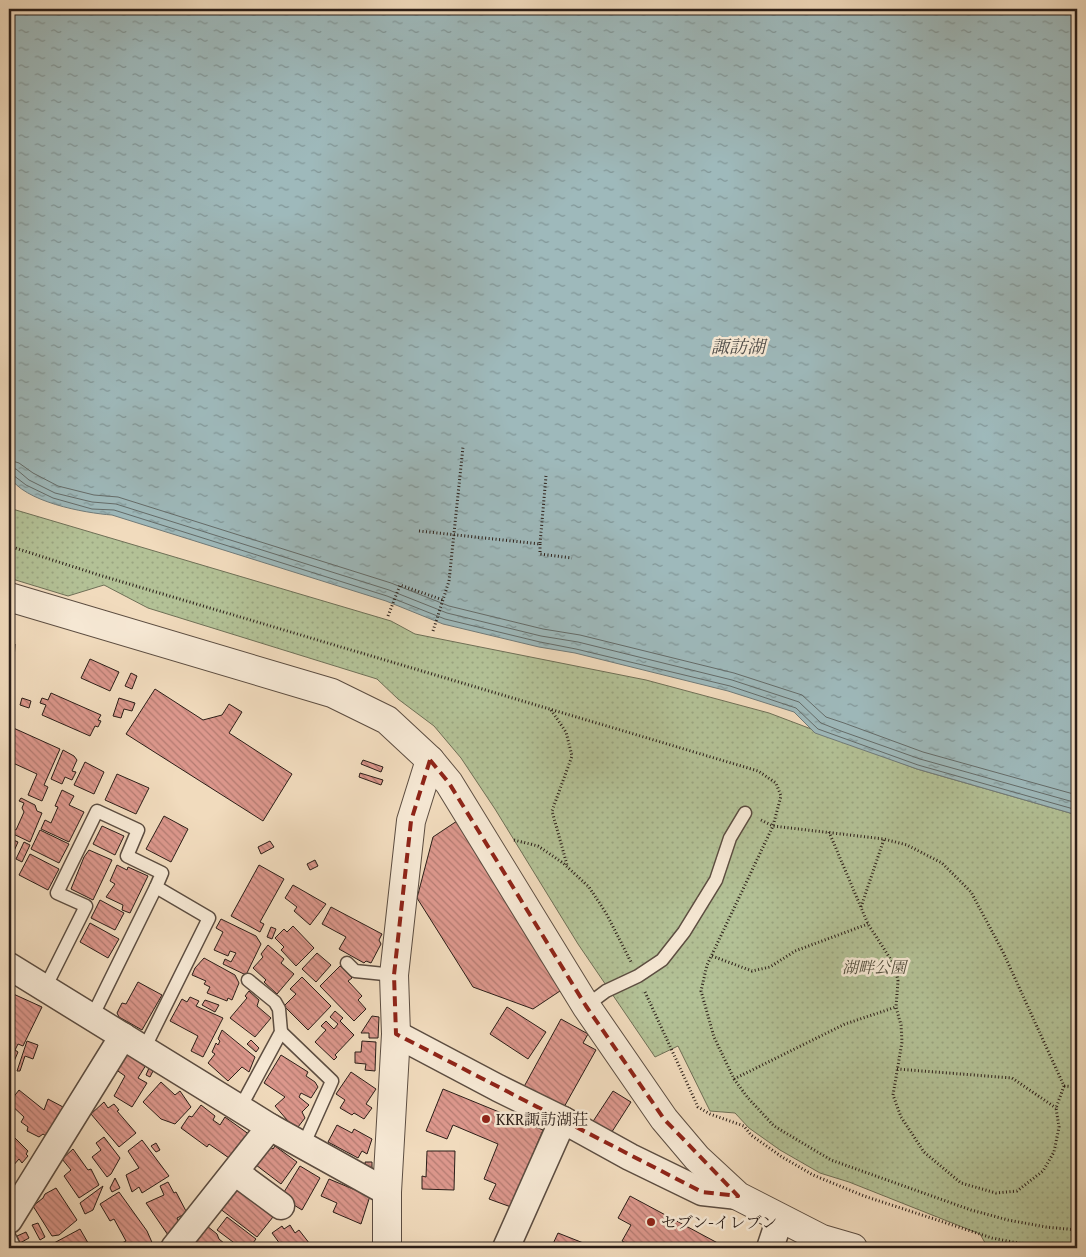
<svg xmlns="http://www.w3.org/2000/svg" width="1086" height="1257" viewBox="0 0 1086 1257" font-family="'Gentium Book Plus','Noto Serif JP',serif">
	<style>
		.park { fill: url(#park-dots); stroke: #6f7057 }
		.water { fill: url(#water-ripples); stroke: #707b7a }
		.lines { fill: none; stroke-linecap: round; stroke-linejoin: round }
		.shore { stroke: #646c6a; stroke-width: 1 }
		.building { fill: url(#building-back-hatch); stroke: #2b1e18 }
		.service-casing { stroke: #5c4d41; stroke-width: 15 }
		.minor-casing { stroke: #5c4d41; stroke-width: 29 }
		.tertiary-casing { stroke: #5c4d41; stroke-width: 30 }
		.path { stroke: #2b1e18; stroke-width: 3; stroke-dasharray: 1 2.5; stroke-linecap: butt }
		.service { stroke: #f6e8d4; stroke-width: 12 }
		.minor { stroke: #f6e8d4; stroke-width: 26 }
		.tertiary { stroke: #f6e8d4; stroke-width: 28 }
		.marked { fill: none; stroke: #8f2418; stroke-width: 4; stroke-dasharray: 10 6; stroke-linejoin: round }
		.poi-dot { fill: #8f2418; stroke: #f6e8d4; stroke-width: 2 }
		.labels { text-anchor: middle; dominant-baseline: central; stroke-width: 5; stroke-linejoin: round; paint-order: stroke }
		.park-label { font-size: 16px; font-style: italic; fill: #544f3e; stroke: #f6e8d4 }
		.poi-label { font-size: 16px; fill: #2b1e18; stroke: #f6e8d4; text-anchor: start }
		.water-label { font-size: 18px; font-style: italic; fill: #4e4c49; stroke: #f6e8d4 }
	</style>
	<defs>
		<pattern id="park-dots" width="8" height="8" patternUnits="userSpaceOnUse" patternTransform="scale(1.25)"><rect width="8" height="8" fill="#b3c196"/><path d="M2 2h.1M6 6h.1" fill="none" stroke="#9aa581" stroke-width="1.8" stroke-linecap="round"/></pattern>
		<pattern id="water-ripples" width="26" height="14" patternUnits="userSpaceOnUse" patternTransform="scale(1.25)"><rect width="26" height="14" fill="#9eb9bb"/><path d="M2 4q2-2 4 0t4 0M15 11q2-2 4 0t4 0" fill="none" stroke="#819697"/></pattern>
		<pattern id="building-back-hatch" width="6" height="6" patternUnits="userSpaceOnUse" patternTransform="scale(1.25)"><rect width="6" height="6" fill="#dc978c"/><path d="M-1 5l2 2M0 0l6 6M5-1l2 2" fill="none" stroke="#b37b71"/></pattern>
	</defs>
	<rect width="100%" height="100%" fill="#f1dbbd"/>
	<filter id="stains"><feTurbulence type="fractalNoise" baseFrequency=".004" numOctaves="4"/><feColorMatrix values="0 0 0 0 .2 0 0 0 0 .09 0 0 0 0 .02 0 0 0 .5 -.17"/></filter>
	<radialGradient id="worn" r=".72"><stop offset=".6" stop-color="#630" stop-opacity="0"/><stop offset="1" stop-color="#630" stop-opacity=".3"/></radialGradient>
	<path class="park" d="M9,508L391,621L415,634L646,680L769,713L917,769L1077,815V1248H988L980,1234L849,1182L820,1173L780,1150L749,1128L735,1113L710,1111L678,1046L655,1057L578,944L495,809L461,758L434,726L398,699L377,679L148,608L104,585L68,596L9,578Z"/>
	<path class="water" d="M9,9H1077V815L917,769L815,733L794,712L728,691L575,653L539,647L443,624L386,601L112,515C84,513 24,502 9,476Z"/>
	<g class="lines">
		<g class="shore">
			<path d="M9,460L19,463L33,473L58,486L94,495L118,497L391,583L449,606L543,629L580,635L734,673L802,695L826,717L844,723L923,752L1077,795"/>
			<path d="M9,468L16,469L29,480L55,493L92,502L116,504L389,590L447,613L541,636L578,642L732,680L799,702L821,723L841,731L920,759L1077,803"/>
			<path d="M9,474L13,475L26,485L53,498L92,509L114,510L387,596L445,619L540,642L576,649L730,686L796,708L818,729L918,765L1077,810"/>
		</g>
	</g>
	<g class="building">
		<path d="M9,643L15,644L13,678L9,677Z"/>
		<path d="M90,659L119,672L110,691L81,678Z"/>
		<path d="M131,673L137,676L132,689L125,686Z"/>
		<path d="M155,689L203,720L222,715L229,704L242,712L229,733L292,774L263,821L126,734Z"/>
		<path d="M51,693L101,715L98,720L101,721L98,727L95,726L90,736L42,715L46,705L40,703L42,698L48,700Z"/>
		<path d="M22,698L31,701L29,708L20,705Z"/>
		<path d="M119,698L135,703L132,711L124,709L121,718L113,716Z"/>
		<path d="M9,726L60,749L44,785L48,787L42,801L28,795L37,774L13,763L10,769L9,768Z"/>
		<path d="M63,750L74,756L77,760L72,771L76,772L72,780L65,777L62,784L51,779Z"/>
		<path d="M363,760L383,767L381,772L361,764Z"/>
		<path d="M85,762L104,772L94,794L74,785Z"/>
		<path d="M360,773L383,780L381,785L359,777Z"/>
		<path d="M117,774L149,788L136,814L105,800Z"/>
		<path d="M62,790L74,796L69,805L84,812L69,842L41,829L45,820L51,823L58,807L55,806Z"/>
		<path d="M21,798L35,805L37,811L42,813L30,842L9,832L11,828L16,830L24,812L22,808L24,803L19,801Z"/>
		<path d="M164,816L188,829L171,862L146,849Z"/>
		<path d="M457,821L563,989L533,1009L473,987L417,898L433,837Z"/>
		<path d="M102,826L124,836L115,855L93,844Z"/>
		<path d="M40,830L69,844L59,863L31,849Z"/>
		<path d="M9,838L18,842L10,860L9,859Z"/>
		<path d="M270,841L274,847L261,854L258,847Z"/>
		<path d="M24,842L30,845L22,862L16,859Z"/>
		<path d="M89,850L112,860L93,900L71,889L84,857Z"/>
		<path d="M30,854L59,869L48,890L19,875Z"/>
		<path d="M315,860L318,866L310,870L307,864Z"/>
		<path d="M117,865L127,870L128,867L148,876L130,913L122,910L123,905L106,897L115,884L110,881Z"/>
		<path d="M259,865L284,879L260,922L264,924L260,932L231,916Z"/>
		<path d="M293,885L326,904L310,925L294,911L297,907L285,898Z"/>
		<path d="M100,900L124,913L115,930L91,918Z"/>
		<path d="M331,907L382,934L379,940L381,944L371,963L366,961L364,963L339,949L346,937L322,924Z"/>
		<path d="M221,919L256,936L261,944L246,975L223,964L225,959L231,962L236,953L230,951L228,956L214,950L223,932L216,928Z"/>
		<path d="M90,923L119,939L108,958L80,942Z"/>
		<path d="M293,926L314,948L296,966L281,950L284,947L275,938L284,929L287,932Z"/>
		<path d="M271,927L276,929L272,939L267,937Z"/>
		<path d="M268,945L284,959L281,963L294,974L277,994L264,982L266,980L253,968L263,957L261,954Z"/>
		<path d="M317,953L331,965L316,982L302,969Z"/>
		<path d="M204,958L235,975L239,983L232,1000L228,998L227,1001L207,993L210,987L204,984L206,981L192,975L195,968Z"/>
		<path d="M340,966L352,978L348,981L362,996L358,1000L366,1009L354,1021L320,986Z"/>
		<path d="M302,977L331,1006L308,1030L284,1006L296,994L290,989Z"/>
		<path d="M138,982L162,995L142,1030L119,1017L117,1013L122,1003L126,1004Z"/>
		<path d="M249,991L259,1000L257,1006L271,1018L255,1037L230,1018L247,998L245,996Z"/>
		<path d="M9,992L42,1007L23,1046L18,1044L15,1050L18,1052L9,1073Z"/>
		<path d="M190,997L199,1001L196,1006L223,1018L203,1057L191,1051L198,1036L170,1021L182,999L187,1002Z"/>
		<path d="M205,1000L219,1005L215,1012L202,1005Z"/>
		<path d="M507,1007L546,1032L528,1059L490,1034Z"/>
		<path d="M335,1011L343,1018L340,1021L354,1035L335,1055L337,1057L334,1060L315,1042L326,1030L321,1026L326,1021L334,1029L338,1024L330,1017Z"/>
		<path d="M372,1016L379,1017L378,1038H369V1033H361Z"/>
		<path d="M561,1019L588,1034L583,1043L596,1050L559,1116L520,1094Z"/>
		<path d="M222,1030L255,1057L249,1072L242,1067L228,1081L208,1063L215,1054L212,1052L216,1043L218,1045L220,1041L218,1039Z"/>
		<path d="M251,1040L259,1048L256,1052L247,1044Z"/>
		<path d="M27,1041L38,1045L33,1059L25,1056L20,1071H17Z"/>
		<path d="M362,1041L376,1042L375,1071L365,1070L366,1064L355,1063V1052H361Z"/>
		<path d="M124,1052L146,1065L138,1078L147,1083L132,1107L114,1096L125,1076L115,1069Z"/>
		<path d="M281,1055L308,1072L306,1076L315,1082L318,1087L311,1098L301,1093L299,1097L309,1105L302,1112L305,1118L298,1127H293L275,1106L285,1097L264,1083Z"/>
		<path d="M149,1068L153,1071L150,1077L146,1075Z"/>
		<path d="M351,1072L376,1089L366,1104L372,1108L364,1119L354,1113L352,1115L340,1108L345,1100L336,1094Z"/>
		<path d="M161,1082L175,1095L180,1091L191,1107L175,1124L161,1119L143,1102Z"/>
		<path d="M443,1089L543,1130L511,1207L489,1199L496,1184L484,1179L498,1144L453,1125L447,1139L426,1131Z"/>
		<path d="M19,1090L44,1110L48,1099L63,1107L49,1138L43,1134L39,1137L27,1131L28,1127L21,1122L24,1117L9,1103Z"/>
		<path d="M613,1091L631,1102L608,1138L590,1126Z"/>
		<path d="M104,1102L108,1108L114,1104L119,1110L117,1111L136,1133L119,1147L91,1114Z"/>
		<path d="M201,1105L215,1116L213,1120L220,1125L225,1117L250,1135L241,1148L238,1145L229,1158L209,1144L207,1147L181,1128L189,1116L192,1117Z"/>
		<path d="M337,1125L352,1133L354,1129L372,1139L367,1154L362,1151L358,1158L328,1142Z"/>
		<path d="M10,1133L28,1151L26,1154L28,1156L22,1163L19,1159L12,1167L9,1164Z"/>
		<path d="M104,1137L120,1158L111,1174L107,1177L92,1157L101,1150L96,1143Z"/>
		<path d="M142,1140L169,1176L142,1193L139,1187L132,1192L126,1175L139,1168L128,1151Z"/>
		<path d="M156,1143L160,1150L156,1152L151,1146Z"/>
		<path d="M269,1146L273,1149L275,1146L297,1162L281,1184L256,1165Z"/>
		<path d="M73,1149L88,1170L91,1169L99,1185L79,1198L64,1176L71,1170L62,1159Z"/>
		<path d="M427,1151H455L454,1190L422,1189V1176L426,1177Z"/>
		<path d="M365,1162H372V1169H366Z"/>
		<path d="M300,1166L320,1178L302,1210L281,1197Z"/>
		<path d="M115,1178L120,1188L112,1192L110,1188Z"/>
		<path d="M329,1179L353,1189L354,1186L370,1196L361,1224L333,1212L337,1203L321,1196Z"/>
		<path d="M168,1182L174,1193L176,1192L187,1213L177,1218L181,1227L168,1235L146,1203L164,1195L160,1186Z"/>
		<path d="M239,1182L262,1208L273,1217L257,1237L219,1208Z"/>
		<path d="M103,1186L93,1210L85,1214L80,1203Z"/>
		<path d="M56,1188L77,1220L59,1235L52,1236L33,1206L43,1198L45,1194Z"/>
		<path d="M119,1192L147,1231L154,1247L152,1248H117L116,1246L126,1241L114,1219L110,1221L100,1204Z"/>
		<path d="M630,1196L727,1248H636L622,1241L631,1225L618,1218Z"/>
		<path d="M227,1217L256,1239L249,1248H241L217,1230Z"/>
		<path d="M38,1223L45,1237L40,1240L32,1225Z"/>
		<path d="M290,1225L295,1233L299,1230L313,1248H283L272,1233L282,1226L284,1229Z"/>
		<path d="M207,1226L217,1234L219,1239L230,1248H190Z"/>
		<path d="M80,1229L91,1248H57L54,1243Z"/>
		<path d="M26,1232L29,1238L20,1243L17,1236Z"/>
		<path d="M558,1233L596,1248H557L552,1246Z"/>
	</g>
	<g class="lines">
		<g class="service-casing">
			<g id="service">
				<path d="M347,963L355,971L394,975"/>
				<path d="M45,988L86,906L57,893L97,811L138,830L127,856L162,873L156,887L209,918L144,1049"/>
				<path d="M586,1006L606,991L638,976L662,960L684,932L716,880L730,838L745,813"/>
				<path d="M92,1017L156,887"/>
				<path d="M281,1032L332,1081L303,1146"/>
				<path d="M240,1108L281,1032L279,1009L275,1002L248,980"/>
				<path d="M9,1236L15,1248"/>
			</g>
		</g>
		<g class="minor-casing">
			<g id="minor">
				<path d="M9,966L270,1127L387,1192"/>
				<path d="M396,1034L498,1088L563,1120L630,1157L702,1192L738,1196"/>
				<path d="M235,1172L281,1206"/>
				<path d="M9,1220L123,1036"/>
				<path d="M174,1248L270,1127"/>
				<path d="M506,1248L563,1120"/>
				<path d="M770,1248L780,1218"/>
			</g>
		</g>
		<g class="tertiary-casing">
			<g id="tertiary">
				<path d="M9,597L332,693L387,720L430,760L449,783L586,1006L664,1119L697,1158L738,1196L822,1239L853,1248"/>
				<path d="M387,1248V1192L396,1034L394,975L411,821L430,760"/>
			</g>
		</g>
		<g class="path">
			<path d="M419,531L540,544L546,476"/>
			<path d="M540,544V554L572,558"/>
			<path d="M9,546L99,575L758,771L776,783L781,796L773,826L707,965L701,991L714,1037L734,1079L748,1098L774,1126L831,1160L971,1210L1008,1220L1046,1227L1077,1230"/>
			<path d="M388,616L400,585L443,600"/>
			<path d="M433,631L449,581L463,447"/>
			<path d="M551,710L566,732L572,756L552,811L567,865"/>
			<path d="M761,820L773,826L884,839L907,845L942,863L971,892L1003,952L1064,1086L1056,1108L1059,1127L1054,1152L1043,1171L1017,1191L996,1193L961,1183L924,1152L901,1117L893,1095L902,1042L901,1025L896,1007L898,981L895,966L868,924L829,832"/>
			<path d="M514,840L538,846L563,863L589,887L606,913L631,962"/>
			<path d="M861,907L884,839"/>
			<path d="M712,956L752,971L770,967L795,951L868,924"/>
			<path d="M645,992L698,1107L710,1114L744,1126L751,1135L782,1157L813,1175L864,1196L992,1238L1044,1248"/>
			<path d="M897,1069L1012,1078L1056,1108"/>
			<path d="M734,1079L845,1024L896,1007"/>
			<path d="M1064,1086L1077,1087"/>
		</g>
		<use href="#service" class="service"/>
		<use href="#minor" class="minor"/>
		<use href="#tertiary" class="tertiary"/>
	</g>
	<path class="marked" d="M430,760L449,783L586,1006L664,1119L738,1196L702,1192L396,1034L394,975L411,821Z"/>
	<g class="poi-dot">
		<circle cx="486" cy="1119" r="5"/>
		<circle cx="651" cy="1222" r="5"/>
	</g>
	<g class="labels">
		<g class="park-label">
			<text x="874" y="967">湖畔公園</text>
		</g>
		<g class="poi-label">
			<text x="496" y="1119">KKR諏訪湖荘</text>
			<text x="661" y="1222">セブン-イレブン</text>
		</g>
		<g class="water-label">
			<text x="738" y="346">諏訪湖</text>
		</g>
	</g>
	<rect width="1086" height="1257" fill="none" stroke="#f1dbbd" stroke-width="30"/>
	<rect x="10" y="10" width="1066" height="1237" fill="none" stroke="#2b1e18" stroke-width="2.5"/>
	<rect x="15" y="15" width="1056" height="1227" fill="none" stroke="#2b1e18"/>
	<rect width="100%" height="100%" filter="url(#stains)"/>
	<rect width="100%" height="100%" fill="url(#worn)"/>
</svg>
